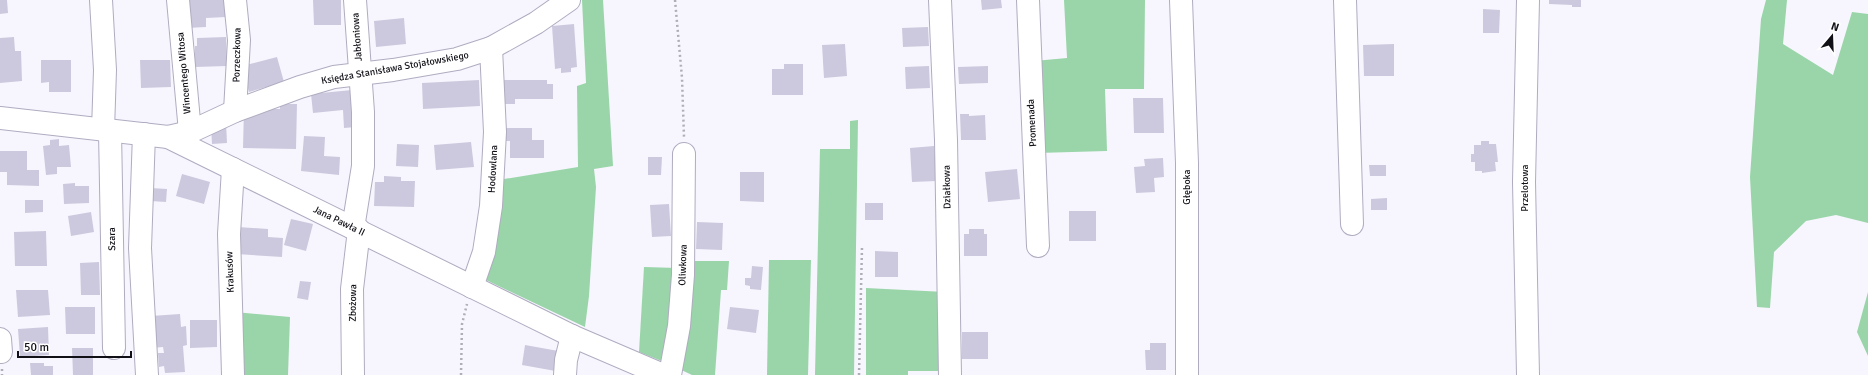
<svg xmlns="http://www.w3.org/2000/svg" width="1868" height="375" viewBox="0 0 1868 375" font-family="Signika,sans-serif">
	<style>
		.green { fill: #99d5a8 }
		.building { fill: #ccc9de }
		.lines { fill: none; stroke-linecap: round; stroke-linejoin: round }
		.minor-casing { stroke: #afacc0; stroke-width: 24 }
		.path { stroke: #afaeb6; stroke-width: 2.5; stroke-dasharray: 2 3; stroke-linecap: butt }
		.minor { stroke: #fff; stroke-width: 22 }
		.labels { text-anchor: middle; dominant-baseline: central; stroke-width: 4; stroke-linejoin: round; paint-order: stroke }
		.street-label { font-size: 10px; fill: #111017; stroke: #fff }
	</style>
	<rect width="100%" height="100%" fill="#f7f6fe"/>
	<g class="green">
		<path d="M582,0H603L613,166L594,169L596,187L589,296L585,327L486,280L498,180L578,167L577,86L586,83Z"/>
		<path d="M1064,0H1145L1144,89H1105L1107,151L1037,153L1034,61L1067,58Z"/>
		<path d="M1766,0H1787L1783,44L1833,75L1852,12L1868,14V223L1836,215L1806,221L1774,252L1770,308L1757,307L1750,177L1761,19Z"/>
		<path d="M858,120L854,375H815L820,149H850V121Z"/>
		<path d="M769,260H811L808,375H767Z"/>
		<path d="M686,261H729L727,290H721L715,375H692L675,367Z"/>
		<path d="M644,267L678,268L669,364L639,352Z"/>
		<path d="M866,288L945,292L947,371H908V375H866Z"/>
		<path d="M1868,292V356L1857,332Z"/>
		<path d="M235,312L290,317L288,375H238Z"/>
	</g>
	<g class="building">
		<path d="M0,0H7L8,13L0,14Z"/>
		<path d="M186,0H225L226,17L206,18V27L187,28Z"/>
		<path d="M313,0H341V25H314Z"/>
		<path d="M981,0H1001L1002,8L982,10Z"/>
		<path d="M1549,0H1581V7H1572V5L1549,4Z"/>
		<path d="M1483,9L1500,10L1499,33H1483Z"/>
		<path d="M404,18L406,44L376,47L374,21Z"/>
		<path d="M574,24L577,67L571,68V72L561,73V68L555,69L552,26Z"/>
		<path d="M928,27L929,46L903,47L902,28Z"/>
		<path d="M14,37L15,51H21L22,81L0,83V38Z"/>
		<path d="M226,37L227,66L195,67V46H197V38Z"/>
		<path d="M845,44L847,76L824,78L822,45Z"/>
		<path d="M1394,44V76H1364L1363,45Z"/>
		<path d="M277,57L284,82L249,92L242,66Z"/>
		<path d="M41,60H71V92H49V82L41,83Z"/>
		<path d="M140,60H170L171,87L141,88Z"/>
		<path d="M784,64H803V95H772V69H784Z"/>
		<path d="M929,66L930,88L906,89L905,67Z"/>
		<path d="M988,66V83L959,84L958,67Z"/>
		<path d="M479,80L480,106L423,109L422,83Z"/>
		<path d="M496,80H547V84H553V99H515V104H502Z"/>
		<path d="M352,90L356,127L344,128L343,110L313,113L311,94Z"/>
		<path d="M1133,98H1163L1164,133H1134Z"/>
		<path d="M280,104H297L296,149L243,148L244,108L280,109Z"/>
		<path d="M960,114H969V116L985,115L986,140H961Z"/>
		<path d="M226,122L227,143L212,144L211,126Z"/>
		<path d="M499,128H532V140H544V158H510V141H499Z"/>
		<path d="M304,136L325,137L324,156L340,157L339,175L301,171Z"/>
		<path d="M59,139V146L69,145L71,167H57V174L46,175L43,146L50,145V140Z"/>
		<path d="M1481,141H1489V144H1496L1498,162H1495L1496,171L1482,173V171H1475V162H1471V154H1474V145H1481Z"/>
		<path d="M471,142L474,167L436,170L434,145Z"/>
		<path d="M397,144L419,145L418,167L396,166Z"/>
		<path d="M934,146L937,181L912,182L910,148Z"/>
		<path d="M0,151H27V170H39V186L7,185V172H0Z"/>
		<path d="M648,157H662L661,175H648Z"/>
		<path d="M1163,158L1164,177L1154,178L1155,192L1136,193L1134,167L1145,166L1144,159Z"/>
		<path d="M1369,165H1386V176H1370Z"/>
		<path d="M1017,169L1020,199L988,202L985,172Z"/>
		<path d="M740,172H764V202L740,201Z"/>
		<path d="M182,174L210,182L204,204L176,196Z"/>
		<path d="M384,176L401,177V181H415L414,207L374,206L375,182H384Z"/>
		<path d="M75,183V186H89V203L64,204L63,184Z"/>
		<path d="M151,188L167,189L166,202L150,201Z"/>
		<path d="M1387,198V210H1371V199Z"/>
		<path d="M25,200H43V212L25,213Z"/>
		<rect x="865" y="203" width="18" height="17"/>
		<path d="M669,204L671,236L652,237L650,205Z"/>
		<rect x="1069" y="211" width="27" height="30"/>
		<path d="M91,212L94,232L71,236L68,216Z"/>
		<path d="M291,219L313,224L306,251L284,245Z"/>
		<path d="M697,222L723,223L722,250L696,249Z"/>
		<path d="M238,227L268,229V237L283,238L282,257L236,254Z"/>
		<path d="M969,229H984V234H987V256H964V234H969Z"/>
		<path d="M46,231L47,266H15L14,232Z"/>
		<path d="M875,251L898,252V277H875Z"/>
		<path d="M99,262L100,295H81L80,263Z"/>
		<path d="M752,266L763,267L761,290L750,289V286L745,285V278H751Z"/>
		<path d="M300,281L311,282L308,300L297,298Z"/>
		<path d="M16,290H48L50,315L18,317Z"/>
		<path d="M65,307H95V334H66Z"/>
		<path d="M730,307L759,310L756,333L727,329Z"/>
		<path d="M180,314L181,327L186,326L187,345L183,346L185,372L165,373L164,366L159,367L158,353H164L163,347L152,348L151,316Z"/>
		<path d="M190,320H217V347L190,348Z"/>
		<path d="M48,327L49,355L20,357L18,329Z"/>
		<rect x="962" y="332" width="26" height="27"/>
		<path d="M1150,343H1166V370H1146L1145,350H1150Z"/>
		<path d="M525,345L564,352L561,372L522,365Z"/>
		<path d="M72,348H93V375H73Z"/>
		<path d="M30,363H44V366H53V375H31Z"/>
	</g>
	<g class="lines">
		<g class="minor-casing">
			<g id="minor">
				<path d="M101,0L105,70L103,130"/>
				<path d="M178,0L190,132L184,144"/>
				<path d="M940,0L946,140L950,375"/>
				<path d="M1028,0L1038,246"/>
				<path d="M1181,0L1187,163V375"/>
				<path d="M1345,0L1352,224"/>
				<path d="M1528,0L1524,182L1528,375"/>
				<path d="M235,111L239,40L235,0"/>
				<path d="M0,118L168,137L572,336L663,375"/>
				<path d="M110,131L114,348"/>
				<path d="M144,134L140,248L147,375"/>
				<path d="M168,137L190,132L235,111L300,87L334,77L393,70L457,59L491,48L536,23L569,0"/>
				<path d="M233,169L229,234L233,375"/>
				<path d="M353,228L363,166V112L355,0"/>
				<path d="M472,287L484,252L491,206L495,132L491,48"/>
				<path d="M0,339L1,352"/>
				<path d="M353,375L352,289L359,230"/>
				<path d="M565,375L566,360L572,336"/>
				<path d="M670,375L679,326L683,275L684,154"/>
			</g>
		</g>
		<g class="path">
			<path d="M675,0L682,78L684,137"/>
			<path d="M2,369V375"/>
			<path d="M461,375L462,324L467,304"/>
			<path d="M859,375L862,247"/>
		</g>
		<use href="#minor" class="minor"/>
	</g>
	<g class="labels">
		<g class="street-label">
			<text transform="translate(357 37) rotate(-94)">Jabłoniowa</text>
			<text transform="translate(237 55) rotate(-89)">Porzeczkowa</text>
			<text transform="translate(395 68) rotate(-10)">Księdza Stanisława Stojałowskiego</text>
			<text transform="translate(184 73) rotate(-95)">Wincentego Witosa</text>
			<text transform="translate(1032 123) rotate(-93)">Promenada</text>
			<text transform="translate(493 169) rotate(-87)">Hodowlana</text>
			<text transform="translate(947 187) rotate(-91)">Działkowa</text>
			<text transform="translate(1187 187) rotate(-90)">Głęboka</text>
			<text transform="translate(1525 188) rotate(-90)">Przelotowa</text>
			<text transform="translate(339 221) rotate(26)">Jana Pawła II</text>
			<text transform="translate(112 239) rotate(-91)">Szara</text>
			<text transform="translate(683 265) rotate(-88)">Oliwkowa</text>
			<text transform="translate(230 272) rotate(-92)">Krakusów</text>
			<text transform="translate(353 303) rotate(-89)">Zbożowa</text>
		</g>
	</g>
	<g transform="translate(1832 36) rotate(19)" stroke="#ffffff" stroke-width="3" paint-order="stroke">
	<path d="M0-3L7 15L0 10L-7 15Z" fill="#111017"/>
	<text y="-6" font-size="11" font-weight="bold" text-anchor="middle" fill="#111017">N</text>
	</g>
	<path d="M18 351v6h113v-6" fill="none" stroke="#111017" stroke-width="2"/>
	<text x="24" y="351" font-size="12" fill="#111017" stroke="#ffffff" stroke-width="3" paint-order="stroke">50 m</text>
</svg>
